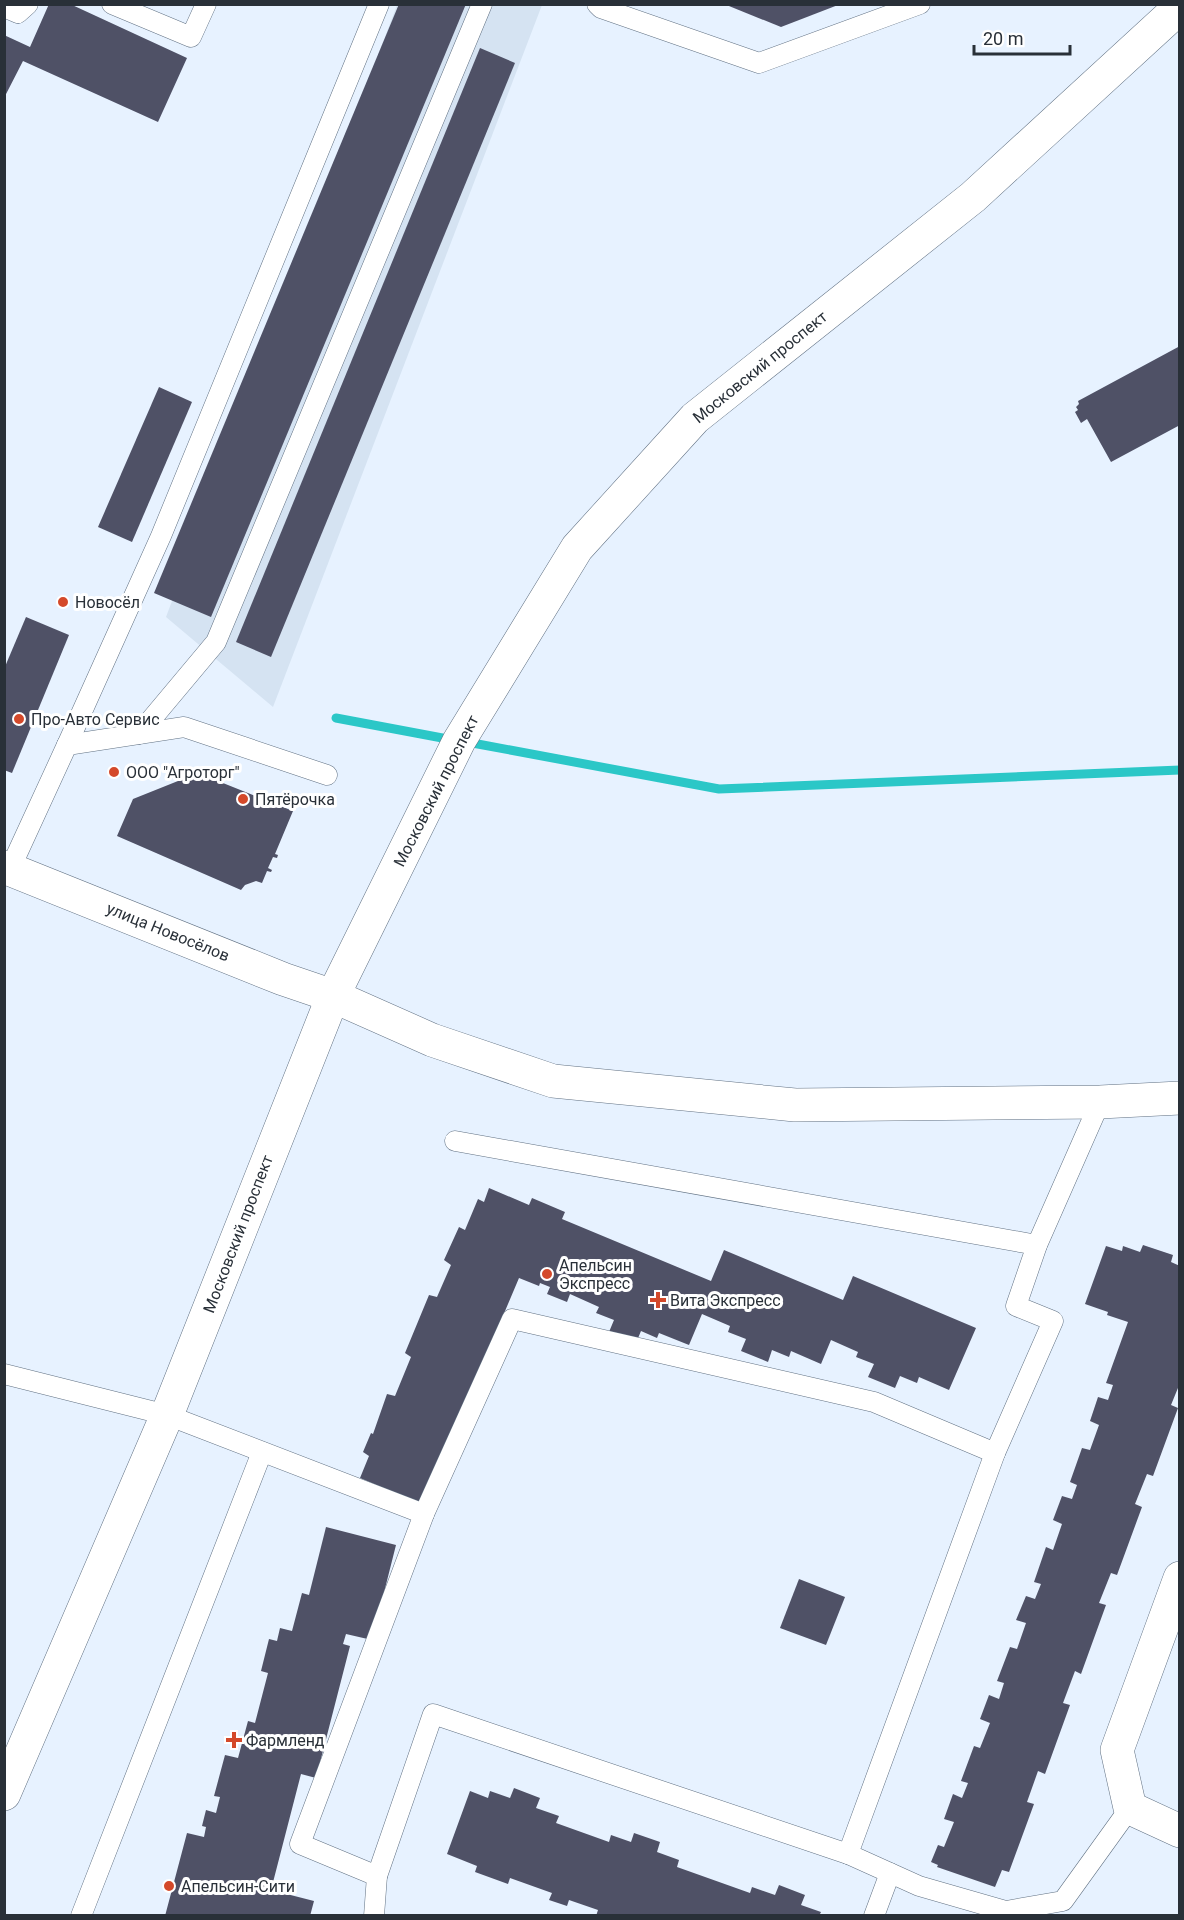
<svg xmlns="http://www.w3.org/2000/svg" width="1184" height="1920" viewBox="0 0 1184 1920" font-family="Roboto,sans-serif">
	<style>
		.built { fill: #d5e3f2 }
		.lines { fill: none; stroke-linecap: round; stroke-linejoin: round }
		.stream { stroke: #2bc7c7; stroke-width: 9 }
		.building { fill: #4f5166 }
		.lane-casing { stroke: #617183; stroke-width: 21 }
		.secondary-casing { stroke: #617183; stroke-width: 34 }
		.lane { stroke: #fff; stroke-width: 20 }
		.secondary { stroke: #fff; stroke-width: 33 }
		.poi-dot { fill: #d4492a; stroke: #fff; stroke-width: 2 }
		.labels { text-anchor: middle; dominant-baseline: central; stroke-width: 6; stroke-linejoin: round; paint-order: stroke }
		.street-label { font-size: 16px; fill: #293038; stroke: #fff }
		.poi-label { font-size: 16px; fill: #293038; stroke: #fff; text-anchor: start }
	</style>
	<rect width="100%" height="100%" fill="#e7f2ff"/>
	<path class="built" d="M397,5H542L273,707L166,617Z"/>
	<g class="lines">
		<g class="stream">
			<path d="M336,718L453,740"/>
			<path d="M467,742L719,789L1180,770"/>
		</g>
	</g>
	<g class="building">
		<path d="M49,4H70L187,58L158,122L23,61L4,98V35L30,47Z"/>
		<path d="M399,4H466L211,617L154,593Z"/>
		<path d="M724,4H838V5L781,27Z"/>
		<path d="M480,48L515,63L271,657L236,642Z"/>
		<path d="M1180,346V425L1111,462L1087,419L1081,423L1075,412L1078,410L1076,407L1079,404L1078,401Z"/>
		<path d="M159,387L192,402L132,542L98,527Z"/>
		<path d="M26,617L69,635L12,773L4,770V669Z"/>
		<path d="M198,773L293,811L275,854L278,855L277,858L273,857L268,868L272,870L271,872L267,871L262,883L256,881L245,885L241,890L117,836L133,799Z"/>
		<path d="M489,1188L529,1205L532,1198L565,1212L562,1219L711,1281L724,1250L843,1300L853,1276L976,1328L949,1390L919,1377L917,1383L900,1376L895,1388L868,1377L874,1364L856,1357L858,1352L831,1340L821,1364L791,1351L789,1357L772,1350L768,1362L741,1351L746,1339L728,1332L730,1326L702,1314L689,1345L659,1333L657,1338L641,1331L636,1343L609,1332L614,1320L596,1313L599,1307L570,1294L567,1302L547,1294L550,1287L540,1283L539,1286L519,1278L423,1505L360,1478L369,1456L363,1452L371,1433L373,1434L387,1394L395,1396L411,1357L405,1353L429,1295L437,1297L451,1265L444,1260L459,1227L465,1230L478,1199L484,1202Z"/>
		<path d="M1143,1245L1173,1255L1171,1262L1180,1266V1383L1171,1405L1178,1408L1153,1476L1147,1474L1135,1504L1142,1507L1117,1575L1111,1573L1099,1603L1106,1605L1081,1674L1075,1671L1063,1703L1070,1705L1045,1774L1038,1771L1027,1802L1034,1804L1009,1872L1002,1870L995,1887L937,1867L938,1865L931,1862L938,1845L944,1847L954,1822L944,1819L953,1794L962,1798L968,1783L961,1781L974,1746L980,1748L990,1723L980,1719L989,1695L999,1699L1004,1683L997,1681L1010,1647L1017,1649L1026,1623L1016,1620L1026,1596L1035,1599L1041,1584L1034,1582L1046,1547L1053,1550L1062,1524L1053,1520L1062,1496L1072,1499L1077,1485L1070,1482L1082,1448L1090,1450L1099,1425L1090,1421L1098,1397L1108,1400L1113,1385L1106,1383L1128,1322L1107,1315L1108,1312L1085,1304L1106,1246L1122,1251L1123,1246L1140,1252Z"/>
		<path d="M326,1527L396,1545L372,1640L346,1634L343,1644L350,1646L316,1778L301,1774L271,1890L314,1901L310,1916H165L187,1833L204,1837L206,1827L202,1826L206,1810L216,1813L220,1797L214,1796L225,1755L238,1758L248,1721L255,1723L268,1673L261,1671L269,1639L277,1641L280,1628L292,1631L302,1593L309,1595Z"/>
		<path d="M799,1579L845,1597L826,1645L780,1628Z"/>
		<path d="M514,1788L540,1798L536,1808L559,1816L556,1823L609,1842L611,1835L631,1842L634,1833L660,1842L657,1852L679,1860L677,1867L750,1893L752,1887L775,1895L779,1885L805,1895L801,1905L821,1912L819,1916H596L598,1910L569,1900L567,1906L549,1900L552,1893L510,1878L508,1884L475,1872L477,1866L447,1854L470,1791L488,1798L490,1791L510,1798Z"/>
	</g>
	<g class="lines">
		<g class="lane-casing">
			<g id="lane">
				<path d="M112,4L191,37L206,4"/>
				<path d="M597,4L601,8L759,63L920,4"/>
				<path d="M4,7L18,13L28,4"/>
				<path d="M139,734L216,642L482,4"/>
				<path d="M67,745L161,536L379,4"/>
				<path d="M10,869L67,745L184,727L327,775"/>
				<path d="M1100,1102L1037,1245L1016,1306L1053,1321L995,1453L848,1854L919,1886L1006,1911L1063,1901L1130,1808"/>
				<path d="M455,1141L1037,1245"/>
				<path d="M4,1374L167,1415L424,1514L300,1844L377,1876L374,1916"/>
				<path d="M424,1514L512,1319L874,1402L995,1453"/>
				<path d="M377,1876L433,1714L848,1854"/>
				<path d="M81,1916L262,1452"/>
				<path d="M874,1916L890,1873"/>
			</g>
		</g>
		<g class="secondary-casing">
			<g id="secondary">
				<path d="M4,867L283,979L333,996L432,1040L553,1081L795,1105L1100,1102L1180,1098"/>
				<path d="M1180,1578L1117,1750L1130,1808L1180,1831"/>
				<path d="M4,1794L167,1415L333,996L459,741L577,548L695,418L973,197L1180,7"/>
			</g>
		</g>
		<use href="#lane" class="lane"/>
		<use href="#secondary" class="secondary"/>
	</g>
	<g class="poi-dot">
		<circle cx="63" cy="602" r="6"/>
		<circle cx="19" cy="719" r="6"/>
		<circle cx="114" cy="772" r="6"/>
		<circle cx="243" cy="799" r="6"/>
		<circle cx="547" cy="1274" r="6"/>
		<path d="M655 1291h6v6h6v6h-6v6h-6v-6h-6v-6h6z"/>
		<path d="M231 1731h6v6h6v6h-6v6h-6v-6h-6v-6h6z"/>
		<circle cx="169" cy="1886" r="6"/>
	</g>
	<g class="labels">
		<g class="street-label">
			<text transform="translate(760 367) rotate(-39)">Московский проспект</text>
			<text transform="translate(436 791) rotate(-63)">Московский проспект</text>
			<text transform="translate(168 932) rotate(22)">улица Новосёлов</text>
			<text transform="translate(238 1234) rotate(-69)">Московский проспект</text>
		</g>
		<g class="poi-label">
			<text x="75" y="602">Новосёл</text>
			<text x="31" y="719">Про-Авто Сервис</text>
			<text x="126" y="772">ООО "Агроторг"</text>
			<text x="255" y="799">Пятёрочка</text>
			<text x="559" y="1265">Апельсин<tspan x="559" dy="18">Экспресс</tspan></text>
			<text x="670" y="1300">Вита Экспресс</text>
			<text x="246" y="1740">Фармленд</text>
			<text x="181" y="1886">Апельсин-Сити</text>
		</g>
	</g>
	<rect width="1184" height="1920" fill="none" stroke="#293038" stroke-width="12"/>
	<path d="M974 45v9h96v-9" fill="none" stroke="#293038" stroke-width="3"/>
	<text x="983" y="45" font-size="18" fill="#293038" stroke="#ffffff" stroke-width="4.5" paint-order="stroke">20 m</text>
</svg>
